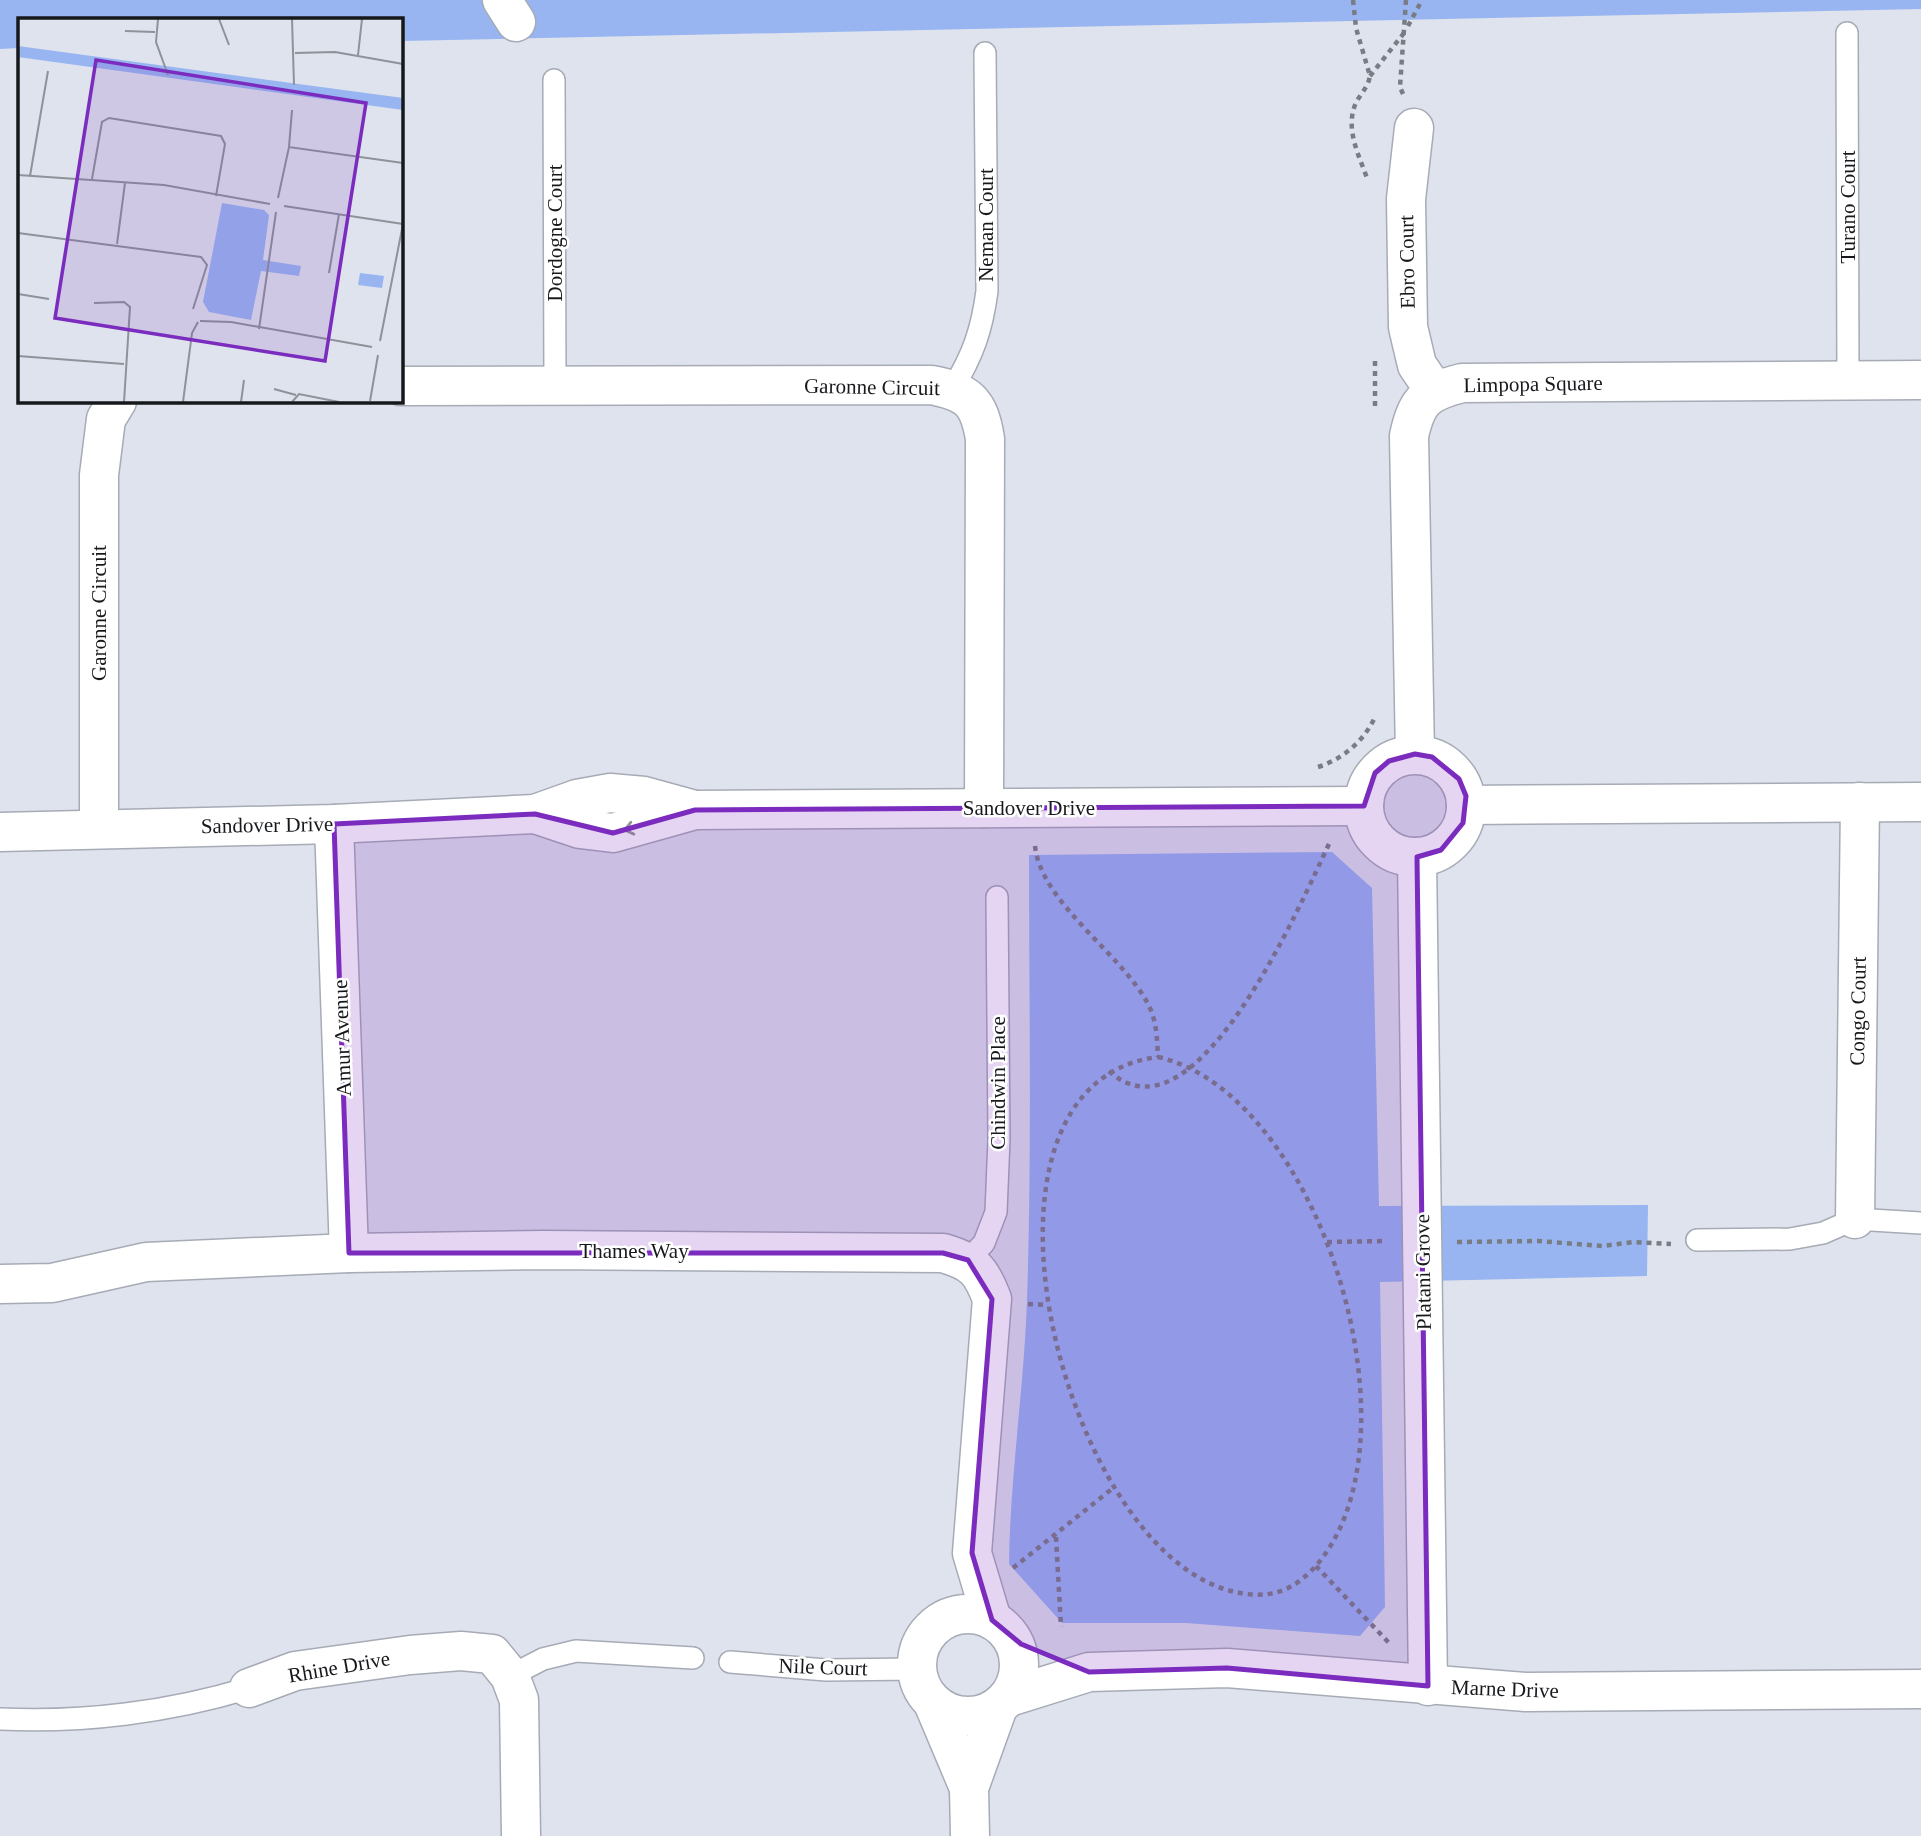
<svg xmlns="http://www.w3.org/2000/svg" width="1921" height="1836" viewBox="0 0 1921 1836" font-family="'Times New Roman',serif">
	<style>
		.green { fill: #98b5f1 }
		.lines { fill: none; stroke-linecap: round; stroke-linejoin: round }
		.lane-casing { stroke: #a6abb5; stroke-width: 24 }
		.street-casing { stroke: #a6abb5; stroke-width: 41 }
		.path { stroke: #797c83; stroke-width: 4.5; stroke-dasharray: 5 5; stroke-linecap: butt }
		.lane { stroke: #fff; stroke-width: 21 }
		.street { stroke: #fff; stroke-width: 38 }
		.oneway { stroke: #969798 }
		.marked { fill: #7b2cbf; fill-opacity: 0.2; stroke: #7b2cbf; stroke-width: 5; stroke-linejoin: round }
		.labels { text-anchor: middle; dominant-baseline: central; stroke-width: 5; stroke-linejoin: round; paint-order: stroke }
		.street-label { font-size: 21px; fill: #16181b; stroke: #fff }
		.inset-road { fill: none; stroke: #8e9299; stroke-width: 2 }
		.view { fill: #7b2cbf; fill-opacity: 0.15; stroke: #7b2cbf; stroke-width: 3.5 }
		.inset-edge { fill: none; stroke: #16181b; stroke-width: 3.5 }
	</style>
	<rect width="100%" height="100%" fill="#dee3ed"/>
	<g class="green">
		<path d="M0,0H1921V9L401,41V19H19V48L0,49Z"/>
		<path d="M1332,852L1372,888L1379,1206L1648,1205L1647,1276L1380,1282L1385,1607L1360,1636L1186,1623H1062L1009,1564C1010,1476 1024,1389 1027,1300C1032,1152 1029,1003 1029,855Z"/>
	</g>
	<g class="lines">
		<g class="lane-casing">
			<g id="lane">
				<path d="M1847,33L1848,381"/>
				<path d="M554,80L555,386"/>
				<path d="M952,389C973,356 982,329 987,291L985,53"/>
				<path d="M1697,1240L1790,1239L1823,1233L1855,1219L1921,1223"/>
				<path d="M968,1260L984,1243L996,1212L999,1139L997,897"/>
				<path d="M730,1662L826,1670L916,1669"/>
				<path d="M510,1676L543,1659L576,1651L693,1658"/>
				<path d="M0,1719C83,1723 170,1712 249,1688"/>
			</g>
		</g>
		<g class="street-casing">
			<g id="street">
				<path d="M502,0L516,22"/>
				<path d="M1414,128L1406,199L1408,327L1417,365L1434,390"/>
				<path d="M401,386L931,385C968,392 979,401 985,439L984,808"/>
				<path d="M1415,754L1409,436C1417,399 1427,392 1462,383L1921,380"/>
				<circle cx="1415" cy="806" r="51"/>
				<path d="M1466,805L1921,802"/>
				<path d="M535,814L580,829L613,833L695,810L1364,806"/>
				<path d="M334,824L349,1253"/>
				<path d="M99,829V475L106,419L117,401"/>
				<path d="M0,832L334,824L535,814L577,799L610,793L644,796L695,810"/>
				<path d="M1417,857L1428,1686"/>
				<path d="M1855,1219L1860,802"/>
				<path d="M0,1284L52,1283L146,1262L349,1253L543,1250L943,1253C974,1262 981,1270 992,1299L972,1553L992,1620"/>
				<circle cx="968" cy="1665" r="51"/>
				<path d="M249,1688L295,1671L410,1655L461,1651L492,1654L510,1676L519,1700L521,1836"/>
				<path d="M1009,1697L1089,1672L1227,1668L1526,1692L1921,1689"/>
				<path d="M934,1705L969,1788"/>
				<path d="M970,1836L969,1788L998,1707"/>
			</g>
		</g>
		<g class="path">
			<path d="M1353,0L1356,28L1370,76C1368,88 1359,95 1355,105C1345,131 1360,157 1368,181"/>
			<path d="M1408,26L1422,0"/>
			<path d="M1370,76L1404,33"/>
			<path d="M1403,94L1400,87L1406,0"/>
			<path d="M1375,361V408"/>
			<path d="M1318,767C1343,759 1364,741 1375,717"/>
			<path d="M1035,846C1041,903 1122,954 1148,1004C1157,1021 1157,1039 1158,1057"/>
			<path d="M1158,1057C1323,1094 1429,1451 1311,1571C1287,1595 1263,1599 1231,1591C1060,1547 946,1083 1158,1057Z"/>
			<path d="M1109,1071C1196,1151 1302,900 1329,844"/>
			<path d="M1327,1242L1385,1241"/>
			<path d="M1457,1242L1538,1241L1602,1246L1634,1242L1671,1244"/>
			<path d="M1028,1304L1048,1305"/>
			<path d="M1056,1537L1061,1627"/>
			<path d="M1316,1566L1390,1644"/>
			<path d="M1013,1568L1113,1488"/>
		</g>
		<use href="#lane" class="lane"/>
		<use href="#street" class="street"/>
	</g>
	<defs><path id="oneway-chevron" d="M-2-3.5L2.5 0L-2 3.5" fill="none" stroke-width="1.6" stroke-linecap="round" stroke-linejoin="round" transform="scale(1.75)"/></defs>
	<use class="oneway" href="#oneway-chevron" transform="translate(629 829) rotate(166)"/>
	<path class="marked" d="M1415,754L1432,757L1459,779L1466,796L1463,823L1441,850L1417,857L1428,1686L1227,1668L1089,1672L1021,1644L992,1620L972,1553L992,1299L968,1260L943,1253H349L334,824L535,814L613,833L695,810L1364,806L1375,773L1389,761Z"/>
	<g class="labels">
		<g class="street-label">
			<text transform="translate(1848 207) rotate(-90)">Turano Court</text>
			<text transform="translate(986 225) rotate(-90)">Neman Court</text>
			<text transform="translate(555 233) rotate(-90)">Dordogne Court</text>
			<text transform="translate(1407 262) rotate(-91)">Ebro Court</text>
			<text transform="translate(1533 384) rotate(-1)">Limpopa Square</text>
			<text transform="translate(872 387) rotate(1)">Garonne Circuit</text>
			<text transform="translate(99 613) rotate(-90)">Garonne Circuit</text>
			<text x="1029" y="808">Sandover Drive</text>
			<text transform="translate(267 825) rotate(-1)">Sandover Drive</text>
			<text transform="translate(1858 1011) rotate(-89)">Congo Court</text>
			<text transform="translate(342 1038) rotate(-92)">Amur Avenue</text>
			<text transform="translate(998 1083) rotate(-90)">Chindwin Place</text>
			<text x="634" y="1251">Thames Way</text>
			<text transform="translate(1423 1272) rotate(-91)">Platani Grove</text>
			<text transform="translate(339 1667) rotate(-10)">Rhine Drive</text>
			<text transform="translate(823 1667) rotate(2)">Nile Court</text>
			<text transform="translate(1505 1689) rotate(2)">Marne Drive</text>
		</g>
	</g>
	<g transform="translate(18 18)">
		<rect width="385" height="385" fill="#dee3ed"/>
		<path d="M0,28L385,80V92L0,39ZM204,185L246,192L251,197L245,242L283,248L281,258L243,253L233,302L191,294L185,284ZM342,255L366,258L364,270L340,267Z" fill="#98b5f1"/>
		<path class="inset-road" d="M140,1L138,24L150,57M201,1L211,27M274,1L276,67M107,13L137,14M277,35L317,34L385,46M340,37L344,1M271,129L274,92M0,157L146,167L252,186M12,158L30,53M74,161L84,104L91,100L203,118L207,126L198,178M260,180L271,129L385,145M266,188L385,206M0,215L183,239L189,247L175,291M99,226L107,165M311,255L321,196M0,276L31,281M76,285L106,284L112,289L106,384M182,303L213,304L354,329M241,311L258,194M362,323L385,206M0,338L106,346M256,371L278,377M352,383L360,337M165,384L174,315L180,304M223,384L226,362M274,384L281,376L321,384"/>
		<path class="view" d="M78,42L348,85L307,343L37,300Z"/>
		<rect width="385" height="385" class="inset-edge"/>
	</g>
</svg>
